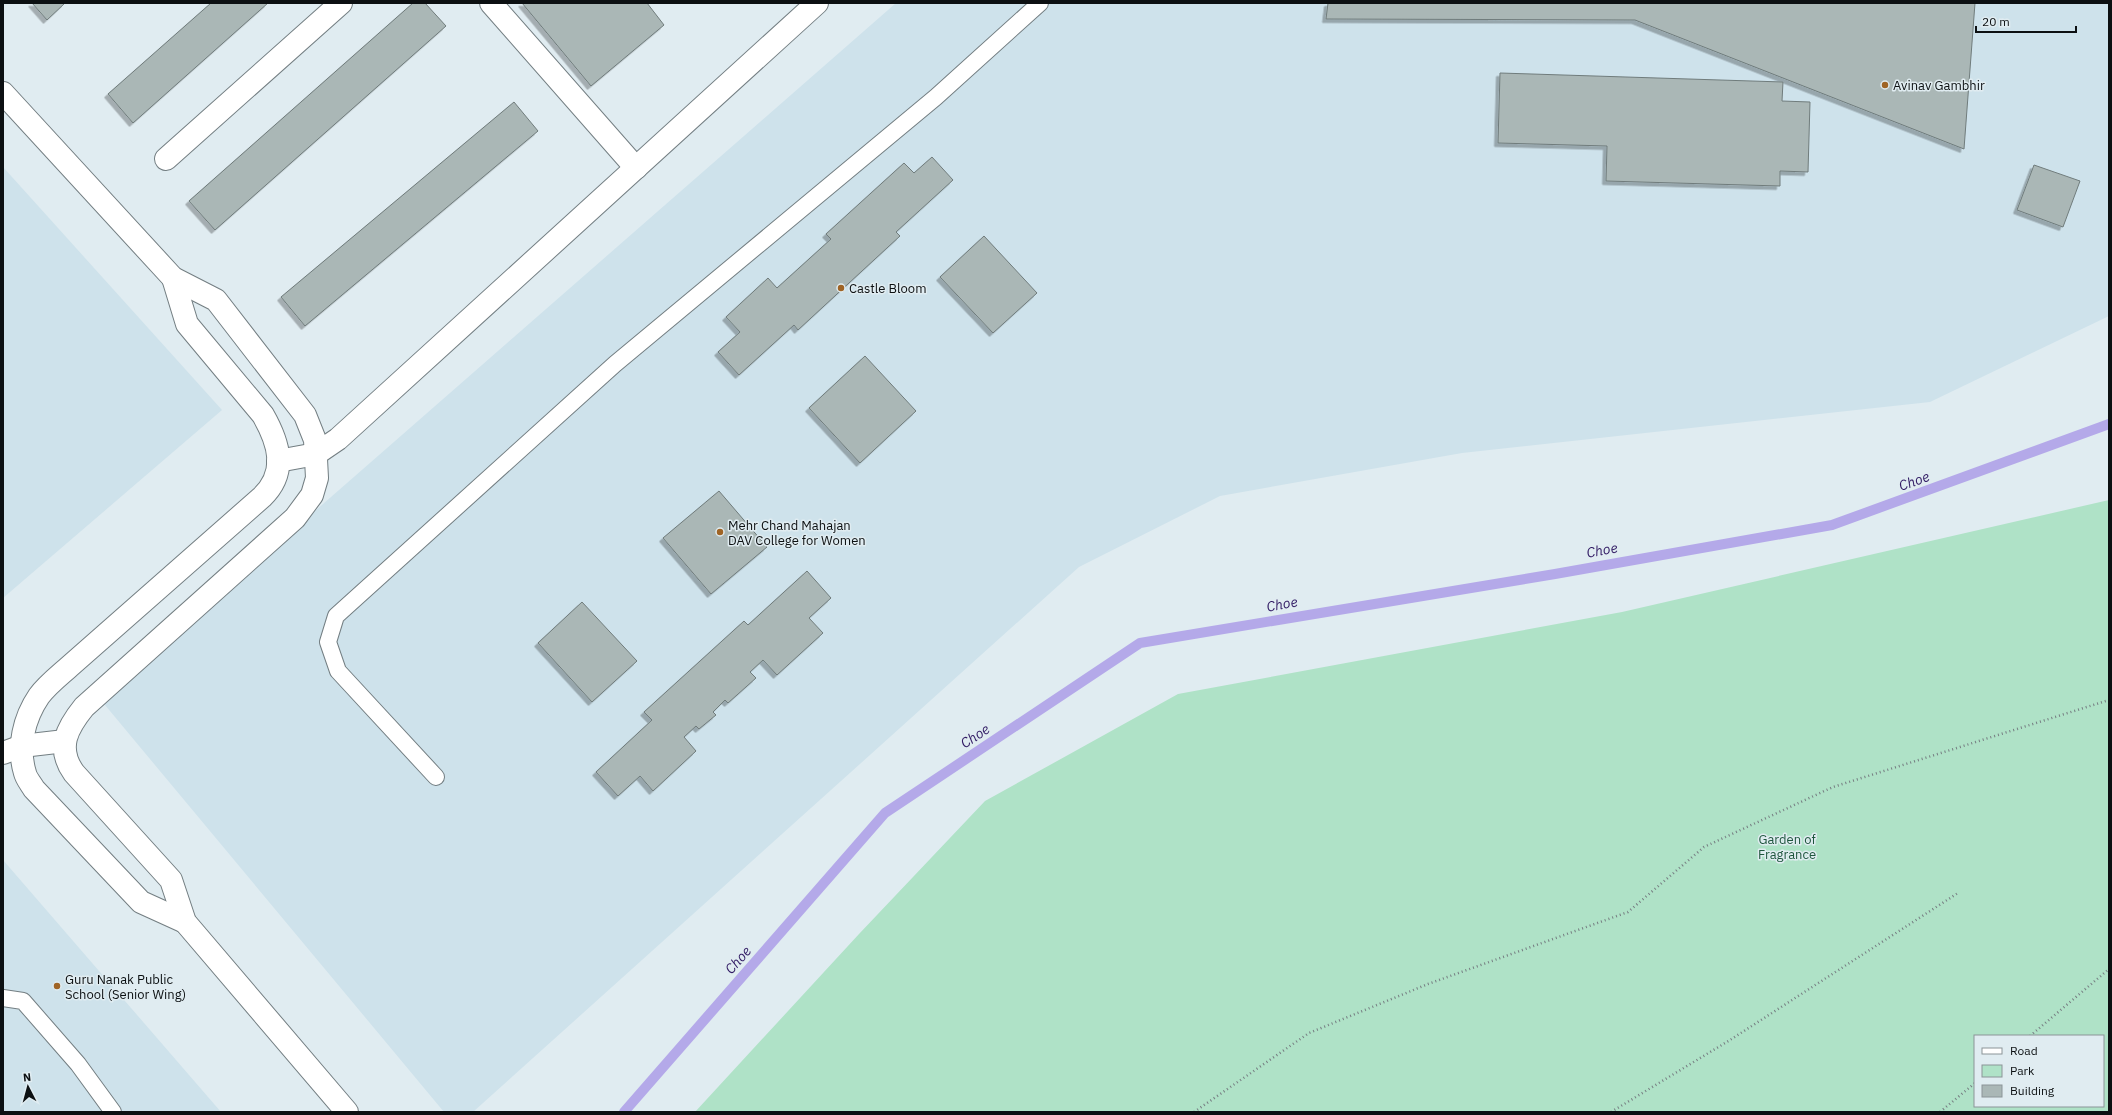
<svg xmlns="http://www.w3.org/2000/svg" width="2112" height="1115" viewBox="0 0 2112 1115" font-family="'IBM Plex Sans',sans-serif">
	<style>
		.built { fill: #cee2eb }
		.green { fill: #afe2c7; fill-rule: evenodd }
		.lines { fill: none; stroke-linecap: round; stroke-linejoin: round }
		.stream { stroke: #b4a9e9; stroke-width: 10 }
		.building { fill: #aab7b6; stroke: #707c7c; filter: url(#shadow) }
		.service-casing { stroke: #737e82; stroke-width: 18 }
		.minor-casing { stroke: #737e82; stroke-width: 24 }
		.tertiary-casing { stroke: #737e82; stroke-width: 24 }
		.path { stroke: #767e82; stroke-width: 2.5; stroke-dasharray: 1 3; stroke-linecap: butt }
		.service { stroke: #fff; stroke-width: 16 }
		.minor { stroke: #fff; stroke-width: 22 }
		.tertiary { stroke: #fff; stroke-width: 22 }
		.poi-dot { fill: #9f6425; stroke: #e0ecf1; stroke-width: 1.5 }
		.labels { text-anchor: middle; dominant-baseline: central; stroke-width: 3; stroke-linejoin: round; paint-order: stroke }
		.poi-label { font-size: 13px; fill: #0c1012; stroke: #e0ecf1; text-anchor: start }
		.park-label { font-size: 13px; fill: #1e563d; stroke: #e0ecf1 }
		.water-label { font-size: 14px; font-style: italic; fill: #311b64; stroke: #e0ecf1 }
	</style>
	<defs>
		<filter id="shadow"><feDropShadow dx="-3.5" dy="3.5" stdDeviation="0" flood-color="#0004"/></filter>
	</defs>
	<rect width="100%" height="100%" fill="#e0ecf1"/>
	<g class="built">
		<path d="M896,3H2109V316L1930,402L1462,453L1220,496L1079,567L473,1112H444L100,699Z"/>
		<path d="M3,167L222,410L3,598Z"/>
		<path d="M3,860L221,1112H3Z"/>
	</g>
	<path class="green" d="M2109,500V1112H695L859,934L985,801L1178,694L1622,612ZM1975,1036H2103V1106H1975Z"/>
	<g class="lines">
		<path class="stream" d="M624,1112L885,813L1140,643L1555,574L1832,525L2109,424"/>
	</g>
	<g class="building">
		<path d="M32,3H65L47,20Z"/>
		<path d="M211,3H268L133,123L108,94Z"/>
		<path d="M413,3H425L446,26L215,230L189,201Z"/>
		<path d="M522,3H647L664,25L591,86Z"/>
		<path d="M1328,3H1975L1964,149L1635,20L1326,19Z"/>
		<path d="M1500,73L1783,82L1782,101L1810,102L1808,172L1780,171V186L1606,181L1607,146L1498,143Z"/>
		<path d="M514,102L538,131L305,326L281,297Z"/>
		<path d="M932,157L953,180L896,232L900,236L798,330L794,325L739,375L718,352L740,332L726,317L768,278L777,288L831,239L826,234L904,163L914,173Z"/>
		<path d="M2034,165L2080,181L2063,227L2017,210Z"/>
		<path d="M984,236L1037,293L993,333L940,277Z"/>
		<path d="M865,356L916,411L860,463L809,408Z"/>
		<path d="M719,491L767,547L711,594L663,538Z"/>
		<path d="M807,571L831,598L809,618L823,633L777,675L763,660L750,672L756,678L728,703L725,700L713,712L716,715L699,729L696,726L684,737L696,751L653,791L640,776L618,796L596,772L652,720L644,712L744,621L748,625Z"/>
		<path d="M582,602L637,661L592,702L538,643Z"/>
	</g>
	<g class="lines">
		<g class="service-casing">
			<g id="service">
				<path d="M436,777L338,671L328,642L336,616L615,364L936,97L1040,3"/>
				<path d="M3,998L23,1001L78,1064L113,1112"/>
			</g>
		</g>
		<g class="minor-casing">
			<g id="minor">
				<path d="M491,3L636,168"/>
				<path d="M166,159L341,3"/>
			</g>
		</g>
		<g class="tertiary-casing">
			<g id="tertiary">
				<path d="M3,93L173,278L216,300L305,415L315,440L317,478L312,495L295,518L84,707C67,728 56,748 74,773L171,880L185,922L347,1112"/>
				<path d="M173,278L187,324L263,415C279,443 288,472 262,497L70,666C60,675 47,685 39,696C24,718 17,747 25,773C26,778 31,784 34,789L141,902L185,922"/>
				<path d="M278,461L316,454L338,439L817,3"/>
				<path d="M3,753L22,746L65,741"/>
			</g>
		</g>
		<g class="path">
			<path d="M2030,1036L2109,969"/>
			<path d="M1194,1112L1309,1033L1428,984L1628,912L1704,847L1833,787L2109,700"/>
			<path d="M1611,1112L1730,1040L1958,893"/>
			<path d="M1940,1112L1975,1083"/>
		</g>
		<use href="#service" class="service"/>
		<use href="#minor" class="minor"/>
		<use href="#tertiary" class="tertiary"/>
	</g>
	<g class="poi-dot">
		<circle cx="1885" cy="85" r="4"/>
		<circle cx="841" cy="288" r="4"/>
		<circle cx="720" cy="532" r="4"/>
		<circle cx="57" cy="986" r="4"/>
	</g>
	<g class="labels">
		<g class="poi-label">
			<text x="1893" y="85">Avinav Gambhir</text>
			<text x="849" y="288">Castle Bloom</text>
			<text x="728" y="525">Mehr Chand Mahajan<tspan x="728" dy="15">DAV College for Women</tspan></text>
			<text x="65" y="979">Guru Nanak Public<tspan x="65" dy="15">School (Senior Wing)</tspan></text>
		</g>
		<g class="park-label">
			<text x="1787" y="839">Garden of<tspan x="1787" dy="15">Fragrance</tspan></text>
		</g>
		<g class="water-label">
			<text transform="translate(1914 481) rotate(-20)">Choe</text>
			<text transform="translate(1602 550) rotate(-10)">Choe</text>
			<text transform="translate(1282 604) rotate(-10)">Choe</text>
			<text transform="translate(975 736) rotate(-34)">Choe</text>
			<text transform="translate(738 960) rotate(-49)">Choe</text>
		</g>
	</g>
	<rect width="2112" height="1115" fill="none" stroke="#0c1012" stroke-width="8"/>
	<rect x="1974" y="1035" width="130" height="72" fill="#e0ecf1" stroke="#8b9498"/>
	<rect x="1982" y="1048" width="20" height="6" fill="#ffffff" stroke="#8b9498"/>
	<text x="2010" y="1055" font-size="12" fill="#0c1012">Road</text>
	<rect x="1982" y="1065" width="20" height="12" fill="#afe2c7" stroke="#8b9498"/>
	<text x="2010" y="1075" font-size="12" fill="#0c1012">Park</text>
	<rect x="1982" y="1085" width="20" height="12" fill="#aab7b6" stroke="#8b9498"/>
	<text x="2010" y="1095" font-size="12" fill="#0c1012">Building</text>
	<g transform="translate(28 1087) rotate(354)" stroke="#e0ecf1" stroke-width="3" paint-order="stroke">
	<path d="M0-3L7 15L0 10L-7 15Z" fill="#0c1012"/>
	<text y="-6" font-size="11" font-weight="bold" text-anchor="middle" fill="#0c1012">N</text>
	</g>
	<path d="M1976 26v6h100v-6" fill="none" stroke="#0c1012" stroke-width="2"/>
	<text x="1982" y="26" font-size="12" fill="#0c1012" stroke="#e0ecf1" stroke-width="3" paint-order="stroke">20 m</text>
</svg>
